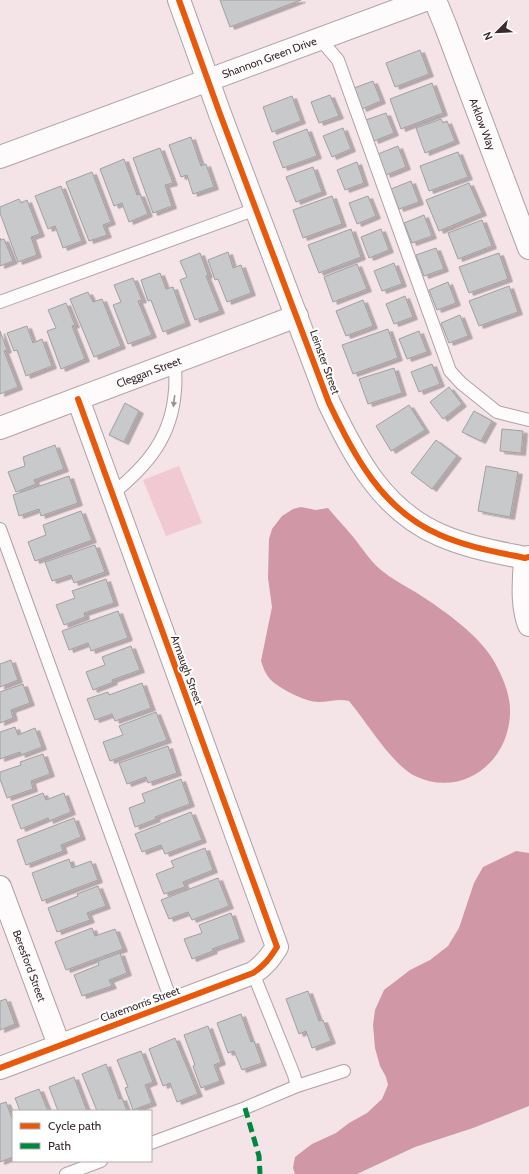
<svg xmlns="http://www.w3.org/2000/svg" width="529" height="1174" viewBox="0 0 529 1174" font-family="Cabin,sans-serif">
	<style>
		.green { fill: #f0c9d2 }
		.water { fill: #d097a7 }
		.building { fill: #c8c9ca; stroke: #a0a0a2; filter: url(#shadow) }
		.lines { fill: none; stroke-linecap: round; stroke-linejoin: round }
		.service-casing { stroke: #afa1a4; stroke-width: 14 }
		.minor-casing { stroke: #afa1a4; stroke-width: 24 }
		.service { stroke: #fdfbfb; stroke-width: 12 }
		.minor { stroke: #fdfbfb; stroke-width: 22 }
		.quiet { stroke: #00873e; stroke-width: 5; stroke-dasharray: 10 5; stroke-linecap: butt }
		.cycleway-casing { stroke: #fff; stroke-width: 8 }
		.cycleway { stroke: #e8590c; stroke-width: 6 }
		.oneway { fill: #9b9294 }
		.labels { text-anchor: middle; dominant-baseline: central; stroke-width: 4; stroke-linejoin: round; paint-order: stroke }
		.street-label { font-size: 11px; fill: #392a2d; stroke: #fff }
	</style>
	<defs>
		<filter id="shadow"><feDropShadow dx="4.5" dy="2.5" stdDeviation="0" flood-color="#0004"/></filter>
	</defs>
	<rect width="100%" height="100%" fill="#f4e3e7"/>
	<path class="green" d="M179,466L202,523L166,536L143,480Z"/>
	<g class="water">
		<path d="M301,507L316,510L328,508C336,518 346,528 354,538C363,549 370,561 381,570C392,579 405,586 417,593C442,609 481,636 495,663C503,678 511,696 510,714C508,764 461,798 415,776C391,764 367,722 349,701C339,698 329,702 319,702C305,702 278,688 269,678C265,673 263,667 261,661L272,607L268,578L269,539L272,529L282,516L293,509Z"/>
		<path d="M516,851L529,853V1106L473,1128L415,1147L357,1174H295L293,1168L295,1157L312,1144L336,1133L349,1123L367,1113L382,1099L388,1085L386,1077L380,1066L375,1048L373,1025L375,1010L384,990L410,970L430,960L448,946L459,928L474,883L483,867Z"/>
	</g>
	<g class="building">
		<path d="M220,0H301L230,27Z"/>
		<path d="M420,50L429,74L395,87L386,63Z"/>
		<path d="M373,81L381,101L362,109L354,88Z"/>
		<path d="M432,83L443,113L401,129L390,99Z"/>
		<path d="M330,95L339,116L319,123L311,102Z"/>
		<path d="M292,96L301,121L272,132L263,107Z"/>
		<path d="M386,113L394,133L374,141L366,120Z"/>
		<path d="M441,119L443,123L447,121L455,141L425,153L416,128Z"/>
		<path d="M343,128L351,149L332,157L323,136Z"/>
		<path d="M307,129L317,156L283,168L273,142Z"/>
		<path d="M191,137L201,166L206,164L214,187L193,194L187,175L181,177L169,145Z"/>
		<path d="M398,146L406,167L386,175L378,154Z"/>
		<path d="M160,148L173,183L165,185L172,206L153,213L133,158Z"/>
		<path d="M458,152L468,177L429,191L420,166Z"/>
		<path d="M124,159L137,195L140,194L148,214L129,222L122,203L114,206L100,169Z"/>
		<path d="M357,162L364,183L345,190L337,170Z"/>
		<path d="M313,167L322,192L296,202L286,177Z"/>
		<path d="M92,172L111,222L103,225L107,235L89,241L66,182Z"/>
		<path d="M411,181L419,202L399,209L391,189Z"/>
		<path d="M469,183L482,213L439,231L426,200Z"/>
		<path d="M61,186L82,241L63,248L55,226L48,229L35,196Z"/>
		<path d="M332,196L342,224L303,238L293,210Z"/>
		<path d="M368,196L376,216L357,224L349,203Z"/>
		<path d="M19,199L21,203L27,200L40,234L31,237L37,255L18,262L0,213V207Z"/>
		<path d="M424,215L432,236L412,243L404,223Z"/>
		<path d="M482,220L492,246L458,259L448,233Z"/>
		<path d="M351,229L361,257L319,273L308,245Z"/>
		<path d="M381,229L389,250L369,258L361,237Z"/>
		<path d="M0,238L1,240L4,239L13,261L0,266Z"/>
		<path d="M436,248L444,269L424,276L416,255Z"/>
		<path d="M228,252L233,268L241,265L251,293L227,302L218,279L215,280L208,260Z"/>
		<path d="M200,253L208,275L206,276L220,311L195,320L180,280L187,277L180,261Z"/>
		<path d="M499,253L508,279L469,293L459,267Z"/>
		<path d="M394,263L402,284L382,291L374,271Z"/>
		<path d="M357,264L367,289L333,302L324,277Z"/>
		<path d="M160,273L166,289L173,287L186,323L163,332L151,300L148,301L141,280Z"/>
		<path d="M133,278L142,300L138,301L152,335L128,344L113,305L121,302L114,285Z"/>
		<path d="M448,282L456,303L437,310L429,290Z"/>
		<path d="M509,286L518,312L479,326L469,301Z"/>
		<path d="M88,292L93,302L102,299L121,346L94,357L70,299Z"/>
		<path d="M405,296L413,317L394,324L386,304Z"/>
		<path d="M363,300L373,326L346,336L336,311Z"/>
		<path d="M66,303L75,325L72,326L85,359L61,369L47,331L56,328L48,310Z"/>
		<path d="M460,315L468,336L449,343L441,323Z"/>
		<path d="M27,326L33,343L42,339L52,366L26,376L17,350L14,351L7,333Z"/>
		<path d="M388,329L398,358L353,374L342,345Z"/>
		<path d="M0,331L7,350L4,351L18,387L0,394Z"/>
		<path d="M419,331L427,352L407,359L399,339Z"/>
		<path d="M432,364L440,384L419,392L411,372Z"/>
		<path d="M394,368L402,393L368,404L359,379Z"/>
		<path d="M449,387L462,404L443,419L430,402Z"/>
		<path d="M125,403L139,411L124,442L109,435Z"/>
		<path d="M409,405L425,430L391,451L376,426Z"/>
		<path d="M474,411L492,421L481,441L462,432Z"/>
		<path d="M502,429L523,431L521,453L500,451Z"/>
		<path d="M436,440L457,456L432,489L411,473Z"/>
		<path d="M55,445L64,469L34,480L36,484L16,492L8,472L25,466L23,457Z"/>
		<path d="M486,466L518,472L510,517L478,511Z"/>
		<path d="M69,476L78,503L41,516L39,509L19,516L13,495Z"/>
		<path d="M81,511L92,540L35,561L28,542L46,535L43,525Z"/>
		<path d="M95,545L105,572L74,583L71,575L52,581L45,562Z"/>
		<path d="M106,579L114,603L84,613L85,617L64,625L56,605L75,598L72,591Z"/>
		<path d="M118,611L128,638L91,651L88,643L69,650L62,631Z"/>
		<path d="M131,646L140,670L112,680L113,682L93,690L86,672L105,665L102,657Z"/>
		<path d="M11,660L18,680L0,687V664Z"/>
		<path d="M142,683L151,708L115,721L112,714L95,720L87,699L108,692L109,695Z"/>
		<path d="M23,684L30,703L11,710L13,718L0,723V692Z"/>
		<path d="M156,712L167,740L110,761L103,742L123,735L119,726Z"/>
		<path d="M15,727L18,735L35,728L42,747L21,755L20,752L0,759V732Z"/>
		<path d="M168,746L177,773L148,783L146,777L127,784L119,763Z"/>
		<path d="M43,754L50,774L31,781L33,789L7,798L0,779V772L21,765L20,762Z"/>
		<path d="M181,779L190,804L155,817L156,819L135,827L129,808L145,802L142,794Z"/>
		<path d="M43,793L46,800L64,793L71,812L49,821L48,818L21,829L12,805Z"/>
		<path d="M191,812L202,840L165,854L161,845L142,852L135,834Z"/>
		<path d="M74,818L81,837L61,845L63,851L26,865L17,840Z"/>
		<path d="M205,848L213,870L183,882L185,887L164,894L156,874L174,867L171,861Z"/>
		<path d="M69,859L72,868L91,861L98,880L42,901L32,873Z"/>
		<path d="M218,878L229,906L192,920L188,912L169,919L161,900Z"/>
		<path d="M98,886L106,906L87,913L90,920L57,932L48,908L78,896L77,894Z"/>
		<path d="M231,913L240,939L212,949L213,951L192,959L184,939L202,933L199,925Z"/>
		<path d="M92,928L95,936L115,929L123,949L66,970L55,942Z"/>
		<path d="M120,953L127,973L109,980L112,986L82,996L74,975L99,965L98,961Z"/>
		<path d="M308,991L319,1021L323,1020L331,1041L312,1048L306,1031L299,1034L286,999Z"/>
		<path d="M6,999L15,1024L0,1030V1001Z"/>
		<path d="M241,1014L251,1042L254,1041L262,1063L242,1070L234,1051L228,1053L217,1023Z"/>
		<path d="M208,1026L221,1062L214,1065L220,1081L201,1088L193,1066L195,1065L184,1035Z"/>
		<path d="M175,1038L198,1094L177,1102L170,1083L163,1086L149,1049Z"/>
		<path d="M141,1051L153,1082L145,1085L152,1103L133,1110L125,1088L128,1087L117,1060Z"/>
		<path d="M106,1064L119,1099L122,1098L127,1111H104V1110L97,1111L82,1074Z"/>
		<path d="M74,1077L87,1111H58L49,1087Z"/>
		<path d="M39,1089L48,1111H20L15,1098Z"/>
		<path d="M6,1102L13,1121V1157L0,1162V1104Z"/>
	</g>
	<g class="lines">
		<g class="service-casing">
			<g id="service">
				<path d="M320,39L338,60L450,371L461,383L497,412L529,420"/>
				<path d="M0,302L256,209"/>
				<path d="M112,494C147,466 172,437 175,390C176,381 175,371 175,362"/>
				<path d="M0,529L172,1003"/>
				<path d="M253,973L294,1075L297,1086"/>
				<path d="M151,1143L245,1108L297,1086L344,1071"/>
				<path d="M66,1174L101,1161"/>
			</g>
		</g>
		<g class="minor-casing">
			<g id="minor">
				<path d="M179,0L220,114L329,403C355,457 382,510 440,535C467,547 497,552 525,558L529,557"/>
				<path id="s1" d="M435,0L446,27L529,248"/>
				<path id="s2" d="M0,157L425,0"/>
				<path id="s3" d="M0,428L297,316"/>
				<path d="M525,558C524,580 521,604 529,625"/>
				<path id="s4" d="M0,887L59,1045"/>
				<path d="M0,1068L253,973C264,966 270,958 277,947L78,399"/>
			</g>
		</g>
		<use href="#service" class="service"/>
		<use href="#minor" class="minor"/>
		<path class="quiet" d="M245,1108L259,1156L260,1174"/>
		<g class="cycleway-casing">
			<g id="cycleway">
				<path d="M179,0L220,114L329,403C355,457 382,510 440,535C467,547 497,552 525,558L529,557"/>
				<path d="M0,1068L253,973C264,966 270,958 277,947L78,399"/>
			</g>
		</g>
		<use href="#cycleway" class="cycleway"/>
	</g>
	<defs><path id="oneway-solid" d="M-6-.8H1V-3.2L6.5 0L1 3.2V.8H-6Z"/></defs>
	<use class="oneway" href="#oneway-solid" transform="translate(174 401) rotate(97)"/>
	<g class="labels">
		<g class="street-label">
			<text stroke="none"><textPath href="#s2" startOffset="287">Shannon Green Drive</textPath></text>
			<text stroke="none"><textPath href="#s1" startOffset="133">Arklow Way</textPath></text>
			<text transform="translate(325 362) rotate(70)">Leinster Street</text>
			<text stroke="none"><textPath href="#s3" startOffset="159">Cleggan Street</textPath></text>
			<text transform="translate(187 670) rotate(70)">Armaugh Street</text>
			<text stroke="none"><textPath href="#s4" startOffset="84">Beresford Street</textPath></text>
			<text transform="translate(140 1004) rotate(-20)">Claremorris Street</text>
		</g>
	</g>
	<rect x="12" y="1110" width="140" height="52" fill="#ffffff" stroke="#b0aaab"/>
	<rect x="20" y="1123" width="20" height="6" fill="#e8590c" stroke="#b0aaab"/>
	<text x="48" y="1130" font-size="12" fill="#392a2d">Cycle path</text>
	<rect x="20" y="1143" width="20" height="6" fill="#00873e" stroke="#b0aaab"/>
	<text x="48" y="1150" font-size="12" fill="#392a2d">Path</text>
	<g transform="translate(497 32) rotate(246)" stroke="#ffffff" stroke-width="3" paint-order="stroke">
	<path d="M0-3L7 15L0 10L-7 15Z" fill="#392a2d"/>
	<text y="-6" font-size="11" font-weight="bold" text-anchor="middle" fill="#392a2d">N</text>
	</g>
</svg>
